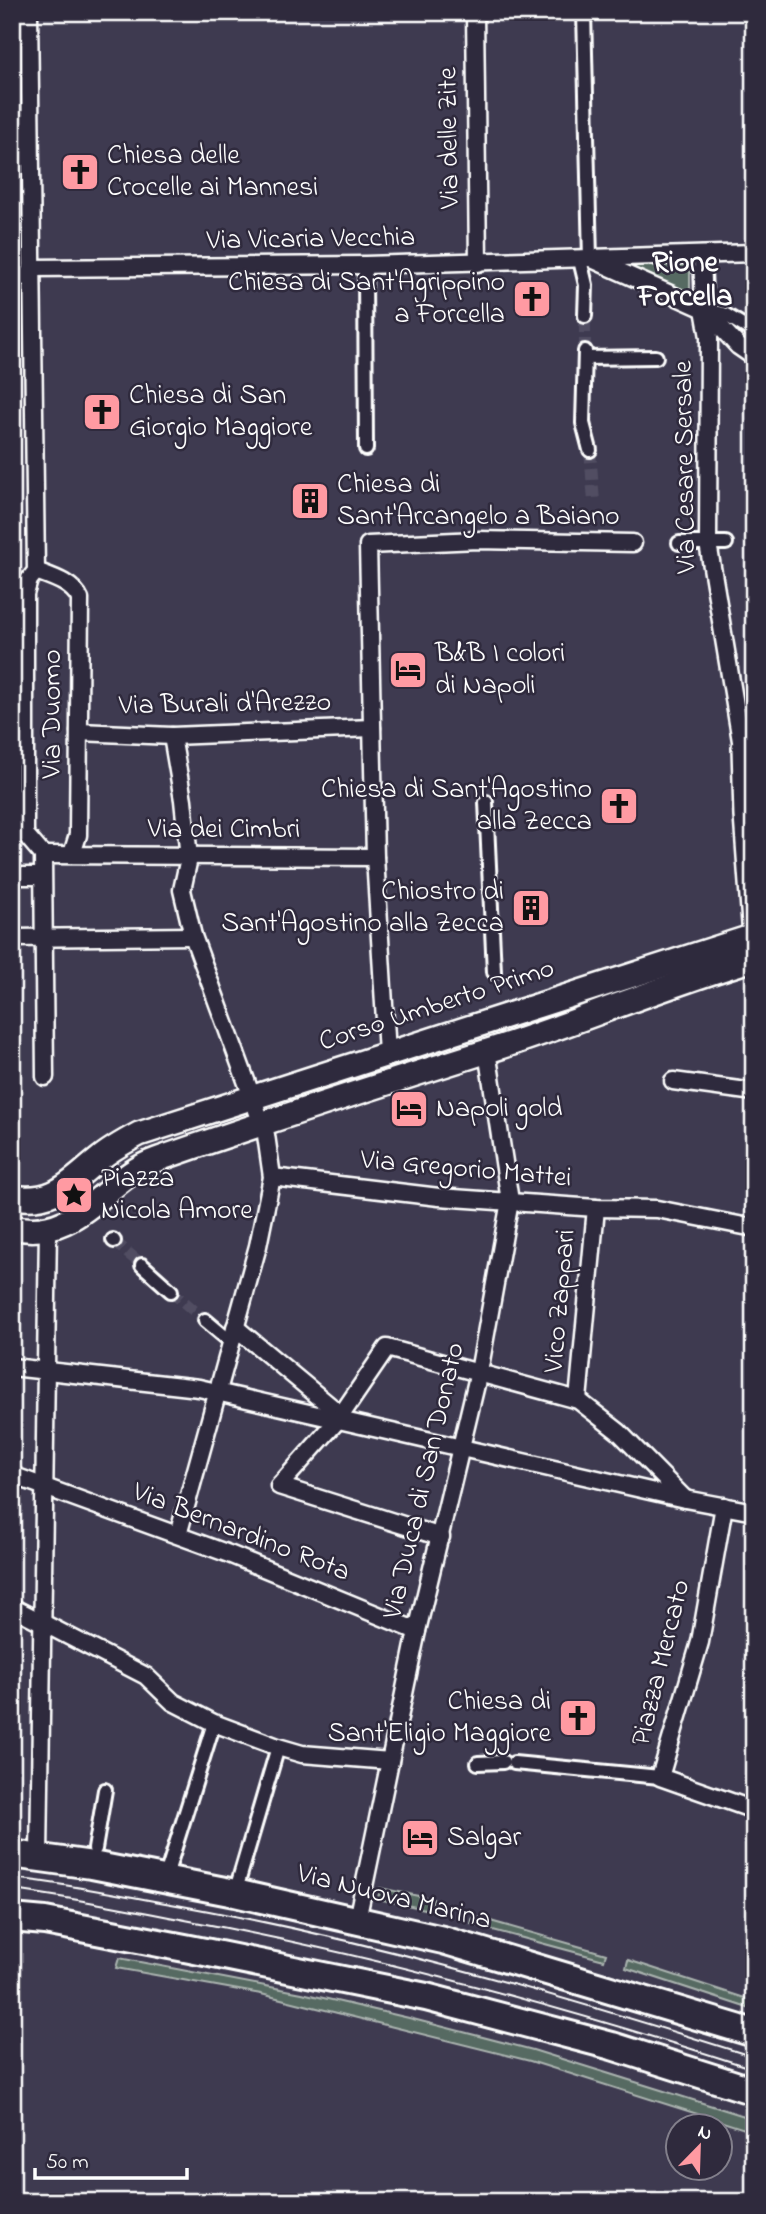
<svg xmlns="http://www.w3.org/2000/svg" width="766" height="2214" viewBox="0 0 766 2214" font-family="'Indie Flower',sans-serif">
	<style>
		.green { fill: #576a62; stroke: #abb4b0; stroke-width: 2 }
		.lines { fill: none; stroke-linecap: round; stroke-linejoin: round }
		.pedestrian-tunnel { stroke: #514e62; stroke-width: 12; stroke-dasharray: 12 6; stroke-linecap: butt }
		.pedestrian-casing { stroke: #fff; stroke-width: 18 }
		.minor-casing { stroke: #fff; stroke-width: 21 }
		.tertiary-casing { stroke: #fff; stroke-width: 24 }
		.secondary-casing { stroke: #fff; stroke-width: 28 }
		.primary-casing { stroke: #fff; stroke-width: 32 }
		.pedestrian { stroke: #2f2a3d; stroke-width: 12 }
		.minor { stroke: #2f2a3d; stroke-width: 16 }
		.tertiary { stroke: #2f2a3d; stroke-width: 19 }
		.secondary { stroke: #2f2a3d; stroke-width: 23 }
		.primary { stroke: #2f2a3d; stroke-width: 26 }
		.tram { stroke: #fff; stroke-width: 2 }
		.labels { text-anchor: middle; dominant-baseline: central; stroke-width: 5; stroke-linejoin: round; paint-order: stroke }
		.street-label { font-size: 28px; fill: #fff; stroke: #2f2a3d }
		.poi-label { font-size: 28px; fill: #fff; stroke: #2f2a3d; text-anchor: start }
		.neighbourhood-label { font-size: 30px; font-weight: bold; fill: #fff; stroke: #2f2a3d }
	</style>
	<rect width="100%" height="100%" fill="#3e3a50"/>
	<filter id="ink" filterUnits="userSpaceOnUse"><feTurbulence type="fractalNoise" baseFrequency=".0143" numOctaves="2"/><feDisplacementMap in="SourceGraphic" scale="14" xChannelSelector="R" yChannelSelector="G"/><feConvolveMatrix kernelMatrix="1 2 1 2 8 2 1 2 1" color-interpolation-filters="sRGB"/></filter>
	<g filter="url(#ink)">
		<g class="green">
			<path d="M690,261V297L613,263Z"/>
			<path d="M380,1888L433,1899L430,1910L378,1899Z"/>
			<path d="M473,1916L606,1954L604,1960L471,1924Z"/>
			<path d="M119,1958L302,1993L409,2018L533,2050L754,2119V2132L530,2061L261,1994L116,1968Z"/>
			<path d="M628,1960L754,2001V2010L626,1968Z"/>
		</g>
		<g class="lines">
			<g class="pedestrian-tunnel">
				<path d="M585,351V316"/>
				<path d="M590,450L594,502"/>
				<path d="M114,1241L142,1265"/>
				<path d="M171,1291L205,1320"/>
			</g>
			<g class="pedestrian-casing">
				<g id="pedestrian">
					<path d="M584,12L590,259"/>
					<path d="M580,260L586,285L585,316"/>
					<path d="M365,265L366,449"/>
					<path d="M704,309L724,314L754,332"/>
					<path d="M585,351L583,423L590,450"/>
					<path d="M585,358L656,357"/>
					<path d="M679,543H726"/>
					<path d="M486,802L494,972"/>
					<path d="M113,1240L114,1241"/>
					<path d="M142,1265L171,1291"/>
					<path d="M205,1320L230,1341"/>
					<path d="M478,1763L503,1762"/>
					<path d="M514,1763L660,1777"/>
					<path d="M95,1849L105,1790"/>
					<path d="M165,1879L214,1723"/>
					<path d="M235,1893L278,1747"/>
				</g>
			</g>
			<g class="minor-casing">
				<g id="minor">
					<path d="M29,12L36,571L29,580L25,594V834L43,855L45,1077"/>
					<path d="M475,12L478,263"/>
					<path d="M702,255L704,309L709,337L708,543L742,747L749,746"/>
					<path d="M594,260L704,309L738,346L754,357"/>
					<path d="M32,268L365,265L754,253"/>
					<path d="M12,277L32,276"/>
					<path d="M36,571C52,577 73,583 80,599L78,835L72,854"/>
					<path d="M79,732L172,736L372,728"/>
					<path d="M172,736L183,800L189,858L182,890L193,936L266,1135L272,1177L258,1246L178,1535"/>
					<path d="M43,855L375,857"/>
					<path d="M12,876H42"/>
					<path d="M12,938L193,936"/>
					<path d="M387,1053L375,857L368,545L477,540L633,543"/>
					<path d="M673,1081L754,1092"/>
					<path d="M272,1177L439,1197L596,1208L657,1209L754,1228"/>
					<path d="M235,1327L341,1415"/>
					<path d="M12,1367L199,1388L685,1499L754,1512"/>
					<path d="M578,1400L596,1208"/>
					<path d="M12,1475L229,1554L417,1631"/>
					<path d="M724,1506L700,1642L660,1777L754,1810"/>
					<path d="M441,1537L279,1486L337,1421L387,1348L578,1400L619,1432L685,1499"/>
					<path d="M12,1607L146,1676L173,1702L214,1723L278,1747L302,1754L390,1761"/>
					<path d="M39,1857L48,1227"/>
					<path d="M357,1920L417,1631L479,1372L510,1201L487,1051"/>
				</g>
			</g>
			<g class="tertiary-casing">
				<path id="tertiary" d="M753,937L744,816L742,747L754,728"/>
			</g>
			<g class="secondary-casing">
				<g id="secondary">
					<path d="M12,1197C54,1204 69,1183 98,1160C111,1149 124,1142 139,1134L754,936"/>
					<path d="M12,1227C78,1243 105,1178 156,1160C266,1121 377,1086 488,1051C578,1023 664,985 754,959"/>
				</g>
			</g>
			<g class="primary-casing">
				<g id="primary">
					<path d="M12,1854L92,1865L235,1893L443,1940L754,2033"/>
					<path d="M12,1918L45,1921L190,1949L426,1997L612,2046L754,2091"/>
				</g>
			</g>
			<use href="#pedestrian" class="pedestrian"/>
			<use href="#minor" class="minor"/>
			<use href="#tertiary" class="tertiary"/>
			<use href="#secondary" class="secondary"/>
			<use href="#primary" class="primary"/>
			<g class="tram">
				<path d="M12,1878C60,1883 107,1892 154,1901C358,1936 556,1994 754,2057"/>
				<path d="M12,1890C70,1897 127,1909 185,1920C378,1956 567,2008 754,2069"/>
			</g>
		</g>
	</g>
	<defs>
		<g id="church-square" transform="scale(2.0125)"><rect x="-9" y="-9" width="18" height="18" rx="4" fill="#ff9aa2" stroke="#2f2a3d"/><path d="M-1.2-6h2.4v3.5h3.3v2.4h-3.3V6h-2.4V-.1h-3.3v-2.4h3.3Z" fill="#111"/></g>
		<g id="building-square" transform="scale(2.0125)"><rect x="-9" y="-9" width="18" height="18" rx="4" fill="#ff9aa2" stroke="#2f2a3d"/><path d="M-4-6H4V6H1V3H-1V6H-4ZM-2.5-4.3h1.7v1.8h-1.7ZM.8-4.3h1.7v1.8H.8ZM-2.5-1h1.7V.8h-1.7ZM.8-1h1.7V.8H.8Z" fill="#111"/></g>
		<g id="hotel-square" transform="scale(2.0125)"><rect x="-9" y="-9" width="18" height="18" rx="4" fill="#ff9aa2" stroke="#2f2a3d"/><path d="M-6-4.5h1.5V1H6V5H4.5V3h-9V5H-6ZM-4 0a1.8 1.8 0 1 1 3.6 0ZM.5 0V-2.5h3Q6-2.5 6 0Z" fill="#111"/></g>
		<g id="sight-square" transform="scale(2.0125)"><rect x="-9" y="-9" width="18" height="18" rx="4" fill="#ff9aa2" stroke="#2f2a3d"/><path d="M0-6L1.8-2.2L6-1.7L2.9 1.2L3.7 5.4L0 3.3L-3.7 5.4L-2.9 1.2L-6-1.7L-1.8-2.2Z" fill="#111"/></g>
	</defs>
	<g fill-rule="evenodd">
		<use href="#church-square" x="80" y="172"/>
		<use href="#church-square" x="532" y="299"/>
		<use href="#church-square" x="102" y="412"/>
		<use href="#building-square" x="310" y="501"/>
		<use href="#hotel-square" x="408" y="670"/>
		<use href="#church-square" x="619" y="806"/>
		<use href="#building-square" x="531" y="908"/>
		<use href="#hotel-square" x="409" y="1109"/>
		<use href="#sight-square" x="74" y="1195"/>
		<use href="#church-square" x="578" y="1718"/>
		<use href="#hotel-square" x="420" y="1838"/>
	</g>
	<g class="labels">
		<g class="street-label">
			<text transform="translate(450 138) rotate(-91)">Via delle Zite</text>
			<text transform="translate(311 240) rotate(-1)">Via Vicaria Vecchia</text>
			<text transform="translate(686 467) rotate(-91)">Via Cesare Sersale</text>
			<text transform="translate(225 705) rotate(-1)">Via Burali d'Arezzo</text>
			<text transform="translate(53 714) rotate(-90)">Via Duomo</text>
			<text x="224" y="830">Via dei Cimbri</text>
			<text transform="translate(437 1006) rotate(-18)">Corso Umberto Primo</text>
			<text transform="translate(466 1170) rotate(5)">Via Gregorio Mattei</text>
			<text transform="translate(561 1301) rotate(-85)">Vico Zappari</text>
			<text transform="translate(425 1481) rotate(-77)">Via Duca di San Donato</text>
			<text transform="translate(241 1533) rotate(21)">Via Bernardino Rota</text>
			<text transform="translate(662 1663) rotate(-76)">Piazza Mercato</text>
			<text transform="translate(394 1898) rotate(14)">Via Nuova Marina</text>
		</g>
		<g class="poi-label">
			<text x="107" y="156">Chiesa delle<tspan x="107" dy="32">Crocelle ai Mannesi</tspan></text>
			<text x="505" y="283" text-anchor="end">Chiesa di Sant'Agrippino<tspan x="505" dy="32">a Forcella</tspan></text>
			<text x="129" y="396">Chiesa di San<tspan x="129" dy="32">Giorgio Maggiore</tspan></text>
			<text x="337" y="485">Chiesa di<tspan x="337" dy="32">Sant'Arcangelo a Baiano</tspan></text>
			<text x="435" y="654">B&amp;B I colori<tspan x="435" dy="32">di Napoli</tspan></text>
			<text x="592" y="790" text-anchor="end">Chiesa di Sant'Agostino<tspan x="592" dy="32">alla Zecca</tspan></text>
			<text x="504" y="892" text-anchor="end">Chiostro di<tspan x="504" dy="32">Sant'Agostino alla Zecca</tspan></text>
			<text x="436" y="1109">Napoli gold</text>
			<text x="101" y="1179">Piazza<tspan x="101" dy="32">Nicola Amore</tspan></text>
			<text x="551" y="1702" text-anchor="end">Chiesa di<tspan x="551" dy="32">Sant'Eligio Maggiore</tspan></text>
			<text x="447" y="1838">Salgar</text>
		</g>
		<g class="neighbourhood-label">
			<text x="685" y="264">Rione<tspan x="685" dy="34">Forcella</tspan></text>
		</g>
	</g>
	<rect width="766" height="2214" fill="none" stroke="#2f2a3d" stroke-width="42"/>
	<rect x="21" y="21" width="724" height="2172" fill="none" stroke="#fff" stroke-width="2.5" filter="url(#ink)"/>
	<g transform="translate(699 2147) rotate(23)"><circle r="33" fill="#2f2a3d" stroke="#827f8b" stroke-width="2"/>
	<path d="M0-5L12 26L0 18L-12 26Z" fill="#ff9aa2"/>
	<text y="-10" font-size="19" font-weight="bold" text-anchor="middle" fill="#ffffff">N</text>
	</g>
	<path d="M35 2168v10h152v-10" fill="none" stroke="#ffffff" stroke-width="3.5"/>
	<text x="46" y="2168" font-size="21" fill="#ffffff" stroke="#2f2a3d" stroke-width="5" paint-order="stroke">50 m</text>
</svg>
